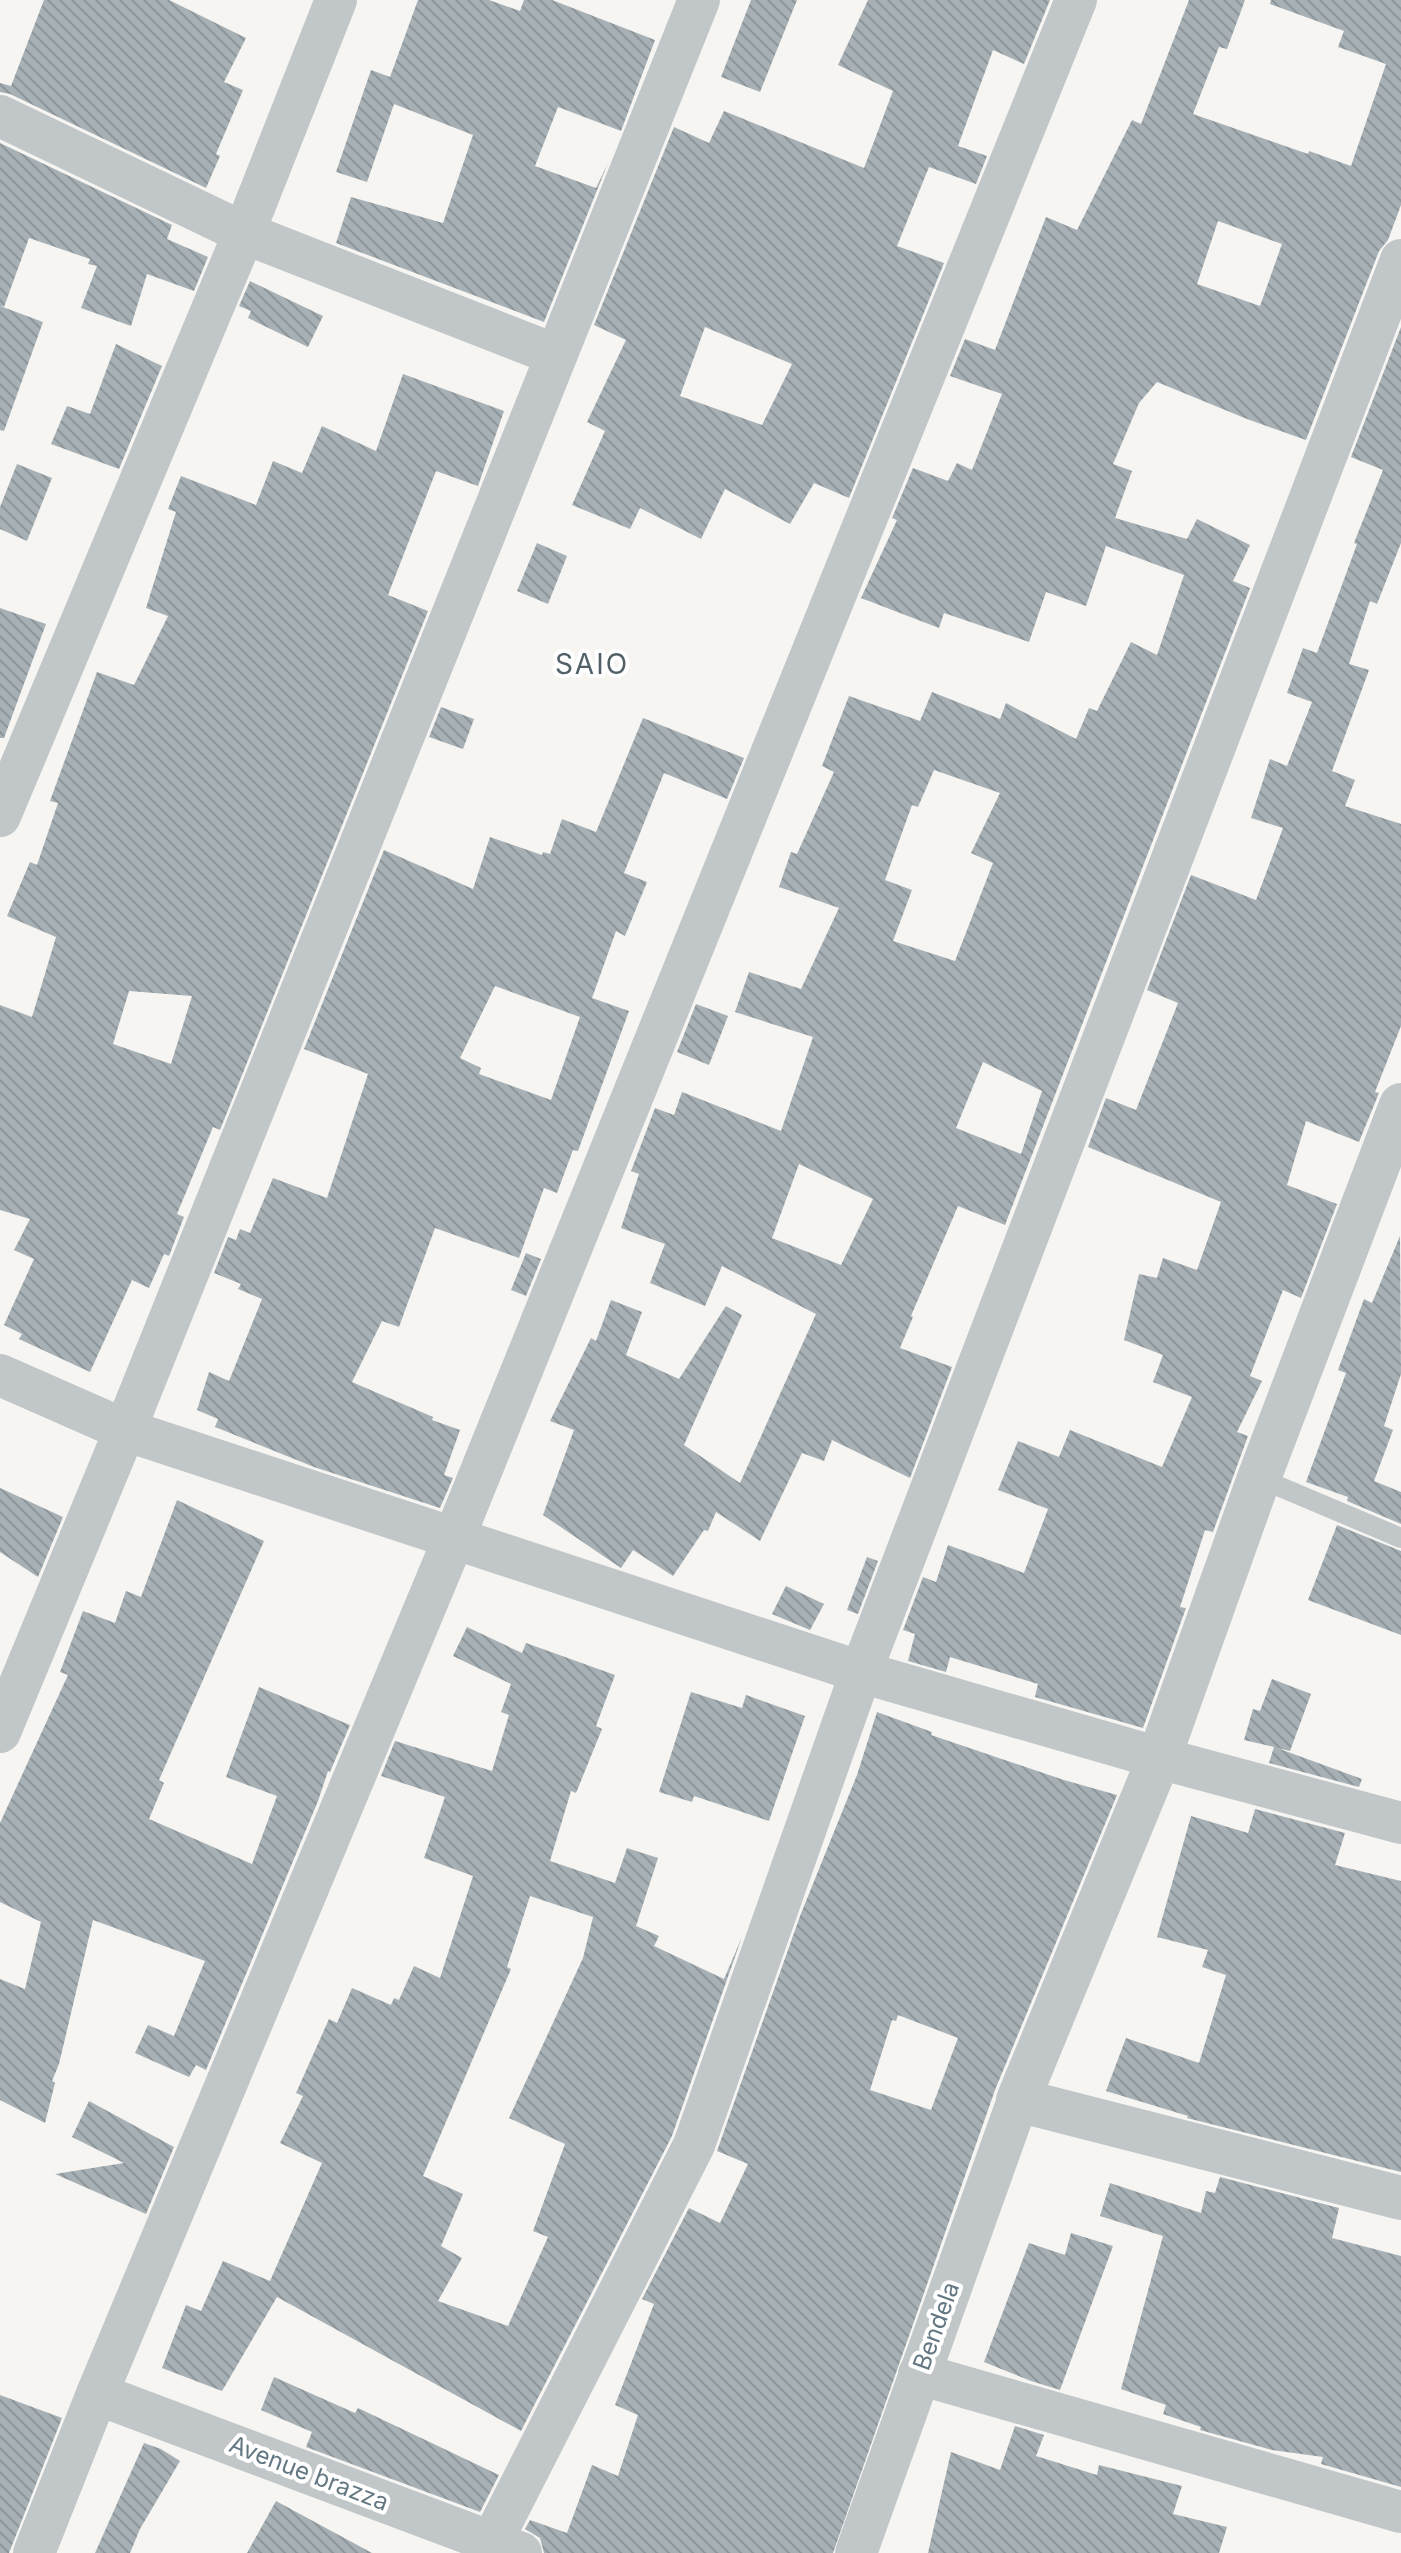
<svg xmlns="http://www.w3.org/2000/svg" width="1401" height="2553" viewBox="0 0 1401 2553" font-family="Inter,sans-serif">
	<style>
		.building { fill: url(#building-back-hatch); fill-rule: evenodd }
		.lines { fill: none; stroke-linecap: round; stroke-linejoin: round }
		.service { stroke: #c1c6c8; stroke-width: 20 }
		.minor { stroke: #c1c6c8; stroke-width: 42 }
		.tertiary { stroke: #c1c6c8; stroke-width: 44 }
		.labels { text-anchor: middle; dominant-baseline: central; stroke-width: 8; stroke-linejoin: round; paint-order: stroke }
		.street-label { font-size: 24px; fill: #647883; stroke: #fff }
		.quarter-label { font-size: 28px; letter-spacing: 2px; fill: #526068; stroke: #fff }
	</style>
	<defs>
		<pattern id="building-back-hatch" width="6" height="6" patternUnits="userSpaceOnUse" patternTransform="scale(2)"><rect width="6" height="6" fill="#a7b1b5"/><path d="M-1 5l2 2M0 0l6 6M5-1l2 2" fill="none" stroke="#8c9599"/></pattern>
	</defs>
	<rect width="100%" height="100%" fill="#f6f5f2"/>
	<g class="building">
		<path d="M44,0H169L246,38L224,82L243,90L216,154L220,156L206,188L10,94L0,92V83L11,86Z"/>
		<path d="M418,0H489L520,11L524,0H552L655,40L621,131L558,107L535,166L596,188L608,163L544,322L336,243L351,197L443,223L473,135L394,104L367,182L336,172L371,70L390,77Z"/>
		<path d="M751,0H797L760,92L721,77Z"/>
		<path d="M868,0H1050L1024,64L993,50L958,146L987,156L976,184L929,167L897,246L944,263L849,498L814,483L790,524L725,489L701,539L640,508L630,529L572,505L605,431L587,422L626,340L594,325L674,127L709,143L724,111L864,168L893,91L838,65ZM705,327L792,364L762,425L680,396Z"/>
		<path d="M1189,0H1245L1227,49L1219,47L1193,114L1308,154L1309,151L1351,166L1386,64L1338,47L1344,31L1270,4L1271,0H1401V205L1388,240L1379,251L1306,440L1247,419L1157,382L1139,403L1113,464L1132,471L1115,518L1187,539L1197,519L1250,545L1233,581L1250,588L1005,1225L958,1206L911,1316L913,1317L900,1348L952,1367L910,1478L832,1440L824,1461L802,1453L760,1541L716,1512L708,1531L704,1530L673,1576L633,1550L621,1568L543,1515L574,1430L550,1421L591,1338L596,1341L611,1300L642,1312L626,1355L679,1379L726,1306L742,1315L684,1445L740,1483L816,1314L722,1266L705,1306L650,1283L665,1244L621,1228L639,1174L631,1171L655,1108L674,1115L682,1092L781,1131L813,1037L735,1012L749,972L801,989L839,908L779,887L791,852L797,854L834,772L822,766L849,696L920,721L932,692L1000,719L1006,703L1076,739L1089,708L1097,711L1131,642L1157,655L1184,575L1106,546L1086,606L1046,592L1029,642L944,613L939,628L861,598L897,520L892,518L913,468L948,481L957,463L972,470L1002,394L950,376L965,339L995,350L1046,217L1077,230L1132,120L1141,124ZM1218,221L1282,244L1260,306L1197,284ZM934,770L1000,793L971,853L993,863L955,961L893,941L912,890L885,880L912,805L918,807ZM983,1062L1042,1091L1021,1154L956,1128ZM799,1164L873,1199L841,1265L772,1238Z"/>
		<path d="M0,143L172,225L167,239L208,257L194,291L147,274L131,326L81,308L97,266L88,264L90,259L29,238L4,307L0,306Z"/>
		<path d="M250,281L323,316L308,347L248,318L251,311L239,306Z"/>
		<path d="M0,306L43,322L4,431L0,430Z"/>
		<path d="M1401,327V543L1377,604L1370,601L1349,664L1369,670L1332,771L1355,780L1345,806L1401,824V1026L1375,1092L1379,1093L1359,1142L1306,1121L1287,1185L1337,1204L1301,1298L1283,1290L1250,1376L1262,1381L1237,1432L1248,1436L1213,1532L1205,1530L1180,1607L1186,1608L1143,1728L1035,1697L1038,1684L950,1657L946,1672L908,1661L915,1634L903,1630L923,1577L936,1582L948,1545L1024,1573L1048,1509L998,1490L1018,1441L1059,1457L1070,1430L1162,1467L1192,1397L1153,1382L1163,1355L1124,1340L1139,1274L1157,1278L1163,1258L1197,1270L1221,1202L1088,1147L1106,1098L1136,1110L1178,1003L1147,990L1191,875L1256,900L1283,828L1251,818L1270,759L1287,766L1312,702L1287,693L1303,648L1317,653L1357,544L1354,543L1383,470L1351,457Z"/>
		<path d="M116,344L162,366L119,469L51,444L67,406L90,414Z"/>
		<path d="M403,374L504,411L478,486L436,471L388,595L428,611L220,1130L213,1127L177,1214L184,1217L169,1256L164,1254L149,1288L132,1280L90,1372L19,1339L22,1334L4,1325L34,1259L14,1250L30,1219L0,1210V1005L32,1017L56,937L7,916L30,862L37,865L58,803L50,801L97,672L134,685L168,616L146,608L176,512L168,509L181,476L256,505L273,461L302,473L322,426L376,451ZM129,991L192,996L171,1064L113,1044Z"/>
		<path d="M17,464L52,478L27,541L0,529V507Z"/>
		<path d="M537,543L567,556L548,604L517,591Z"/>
		<path d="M0,608L46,624L4,738H0Z"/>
		<path d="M441,707L474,719L463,749L429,737Z"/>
		<path d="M643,718L744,758L727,799L664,773L624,873L647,882L625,936L616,931L592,998L629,1011L578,1151L573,1150L557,1193L544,1188L519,1258L435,1228L399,1327L382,1321L352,1382L433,1417L432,1420L460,1430L444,1475L453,1478L440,1508L314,1467L215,1427L218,1419L197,1410L209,1372L229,1381L262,1299L238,1289L241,1284L214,1273L228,1237L236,1240L240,1229L250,1233L273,1178L327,1198L368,1074L304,1049L384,850L473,889L490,837L542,855L543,852L550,854L562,819L596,832ZM495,986L580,1017L551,1100L479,1074L481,1068L460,1058Z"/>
		<path d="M696,1004L728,1016L709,1065L677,1052Z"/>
		<path d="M1400,1236L1401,1374L1384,1426L1393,1430L1374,1481L1401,1492V1524L1347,1501L1348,1497L1306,1482L1346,1373L1338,1370L1364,1299L1372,1303Z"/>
		<path d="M526,1253L541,1259L526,1296L511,1290Z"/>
		<path d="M0,1488L63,1517L38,1577L0,1552Z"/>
		<path d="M177,1500L264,1541L159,1780L164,1783L149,1819L252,1864L277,1796L226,1777L259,1687L350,1725L330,1772L328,1771L318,1801L206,2070L196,2065L189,2077L135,2053L148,2025L174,2036L205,1961L93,1920L59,2064L52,2081L55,2083L45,2123L0,2100V1979L25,1989L41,1922L0,1902V1823L68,1675L60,1672L83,1611L115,1623L126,1591L141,1597Z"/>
		<path d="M1337,1525L1401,1551V1635L1308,1600Z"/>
		<path d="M867,1557L878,1561L858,1614L847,1610Z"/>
		<path d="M786,1586L824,1604L810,1630L772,1614Z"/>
		<path d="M467,1627L522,1653L526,1643L615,1675L596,1726L602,1729L576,1793L571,1791L550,1861L615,1883L627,1848L658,1858L636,1926L659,1936L654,1946L724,1979L742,1937L672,2136L521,2431L277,2297L222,2391L162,2368L186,2305L201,2311L223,2261L270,2281L322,2163L280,2143L303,2096L296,2093L329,2019L337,2023L352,1988L391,2005L394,1998L399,2000L414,1966L440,1978L473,1876L424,1858L445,1797L381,1776L395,1741L492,1771L509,1715L501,1712L511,1684L453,1656ZM530,1896L593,1917L583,1958L509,2118L565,2144L533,2231L548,2237L508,2326L438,2301L462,2258L441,2246L463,2194L423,2176L511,1969L507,1967Z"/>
		<path d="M1272,1679L1311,1694L1290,1751L1277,1748L1362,1779L1359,1787L1269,1763L1274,1747L1244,1740L1253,1709L1260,1711Z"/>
		<path d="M691,1692L742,1708L746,1695L805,1716L769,1821L694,1796L692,1802L659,1792Z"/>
		<path d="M877,1712L932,1732L931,1735L1064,1780L1117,1795L995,2090L833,2553H544L540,2538L525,2529L530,2520L567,2533L592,2465L618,2476L638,2415L615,2405L654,2304L642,2299L689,2208L720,2223L748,2164L717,2151L800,1916L857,1775ZM898,2015L958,2038L931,2110L870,2090L892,2020L896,2021Z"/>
		<path d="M1255,1809L1345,1833L1335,1865L1401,1881V2172L1187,2118L1188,2116L1106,2091L1126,2038L1199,2063L1226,1975L1202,1967L1208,1950L1157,1937L1191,1816L1248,1833Z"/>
		<path d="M89,2101L174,2147L146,2214L55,2174L124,2163L72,2137Z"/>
		<path d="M1220,2177L1339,2208L1332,2238L1401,2256V2487L1321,2464L1323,2457L1272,2450L1200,2430L1201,2427L1163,2414L1166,2405L1121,2389L1163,2236L1100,2216L1110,2183L1201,2213L1206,2191L1215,2193Z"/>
		<path d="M1071,2233L1113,2246L1060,2390L1031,2381L984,2362L1029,2243L1065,2255Z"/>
		<path d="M274,2377L355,2413L358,2408L499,2475L480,2512L306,2447L312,2432L261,2410Z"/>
		<path d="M0,2395L62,2418L9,2553H0Z"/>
		<path d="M1015,2426L1044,2435L1036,2456L1097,2475L1099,2465L1182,2486L1173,2514L1227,2527L1219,2553H928L951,2452L1000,2470Z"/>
		<path d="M144,2443L161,2449L180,2461L140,2529L130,2553H95Z"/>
		<path d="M276,2501L372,2553H247Z"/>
	</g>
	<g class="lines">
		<path class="service" d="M1259,1478L1401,1538"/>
		<g class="minor">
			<path d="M0,116L244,233L556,355"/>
			<path d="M0,816L244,233L336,0"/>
			<path d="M0,1375L125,1430L861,1672L1159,1758L1401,1823"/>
			<path d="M0,1732L125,1430L699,0"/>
			<path d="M919,2374L1401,2512"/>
			<path d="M97,2394L521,2553"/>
			<path d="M34,2553L97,2394L454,1538L1076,0"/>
			<path d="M486,2553L694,2145L861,1672L1401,260"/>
			<path d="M856,2553L1018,2100"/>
		</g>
		<path class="tertiary" d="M1401,1105L1259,1478L1159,1758L1018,2100L1401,2198"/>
	</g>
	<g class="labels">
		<g class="street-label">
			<text transform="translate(936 2326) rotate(-70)">Bendela</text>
			<text transform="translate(309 2473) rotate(21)">Avenue brazza</text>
		</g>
		<g class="quarter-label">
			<text x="592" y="664">SAIO</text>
		</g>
	</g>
</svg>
